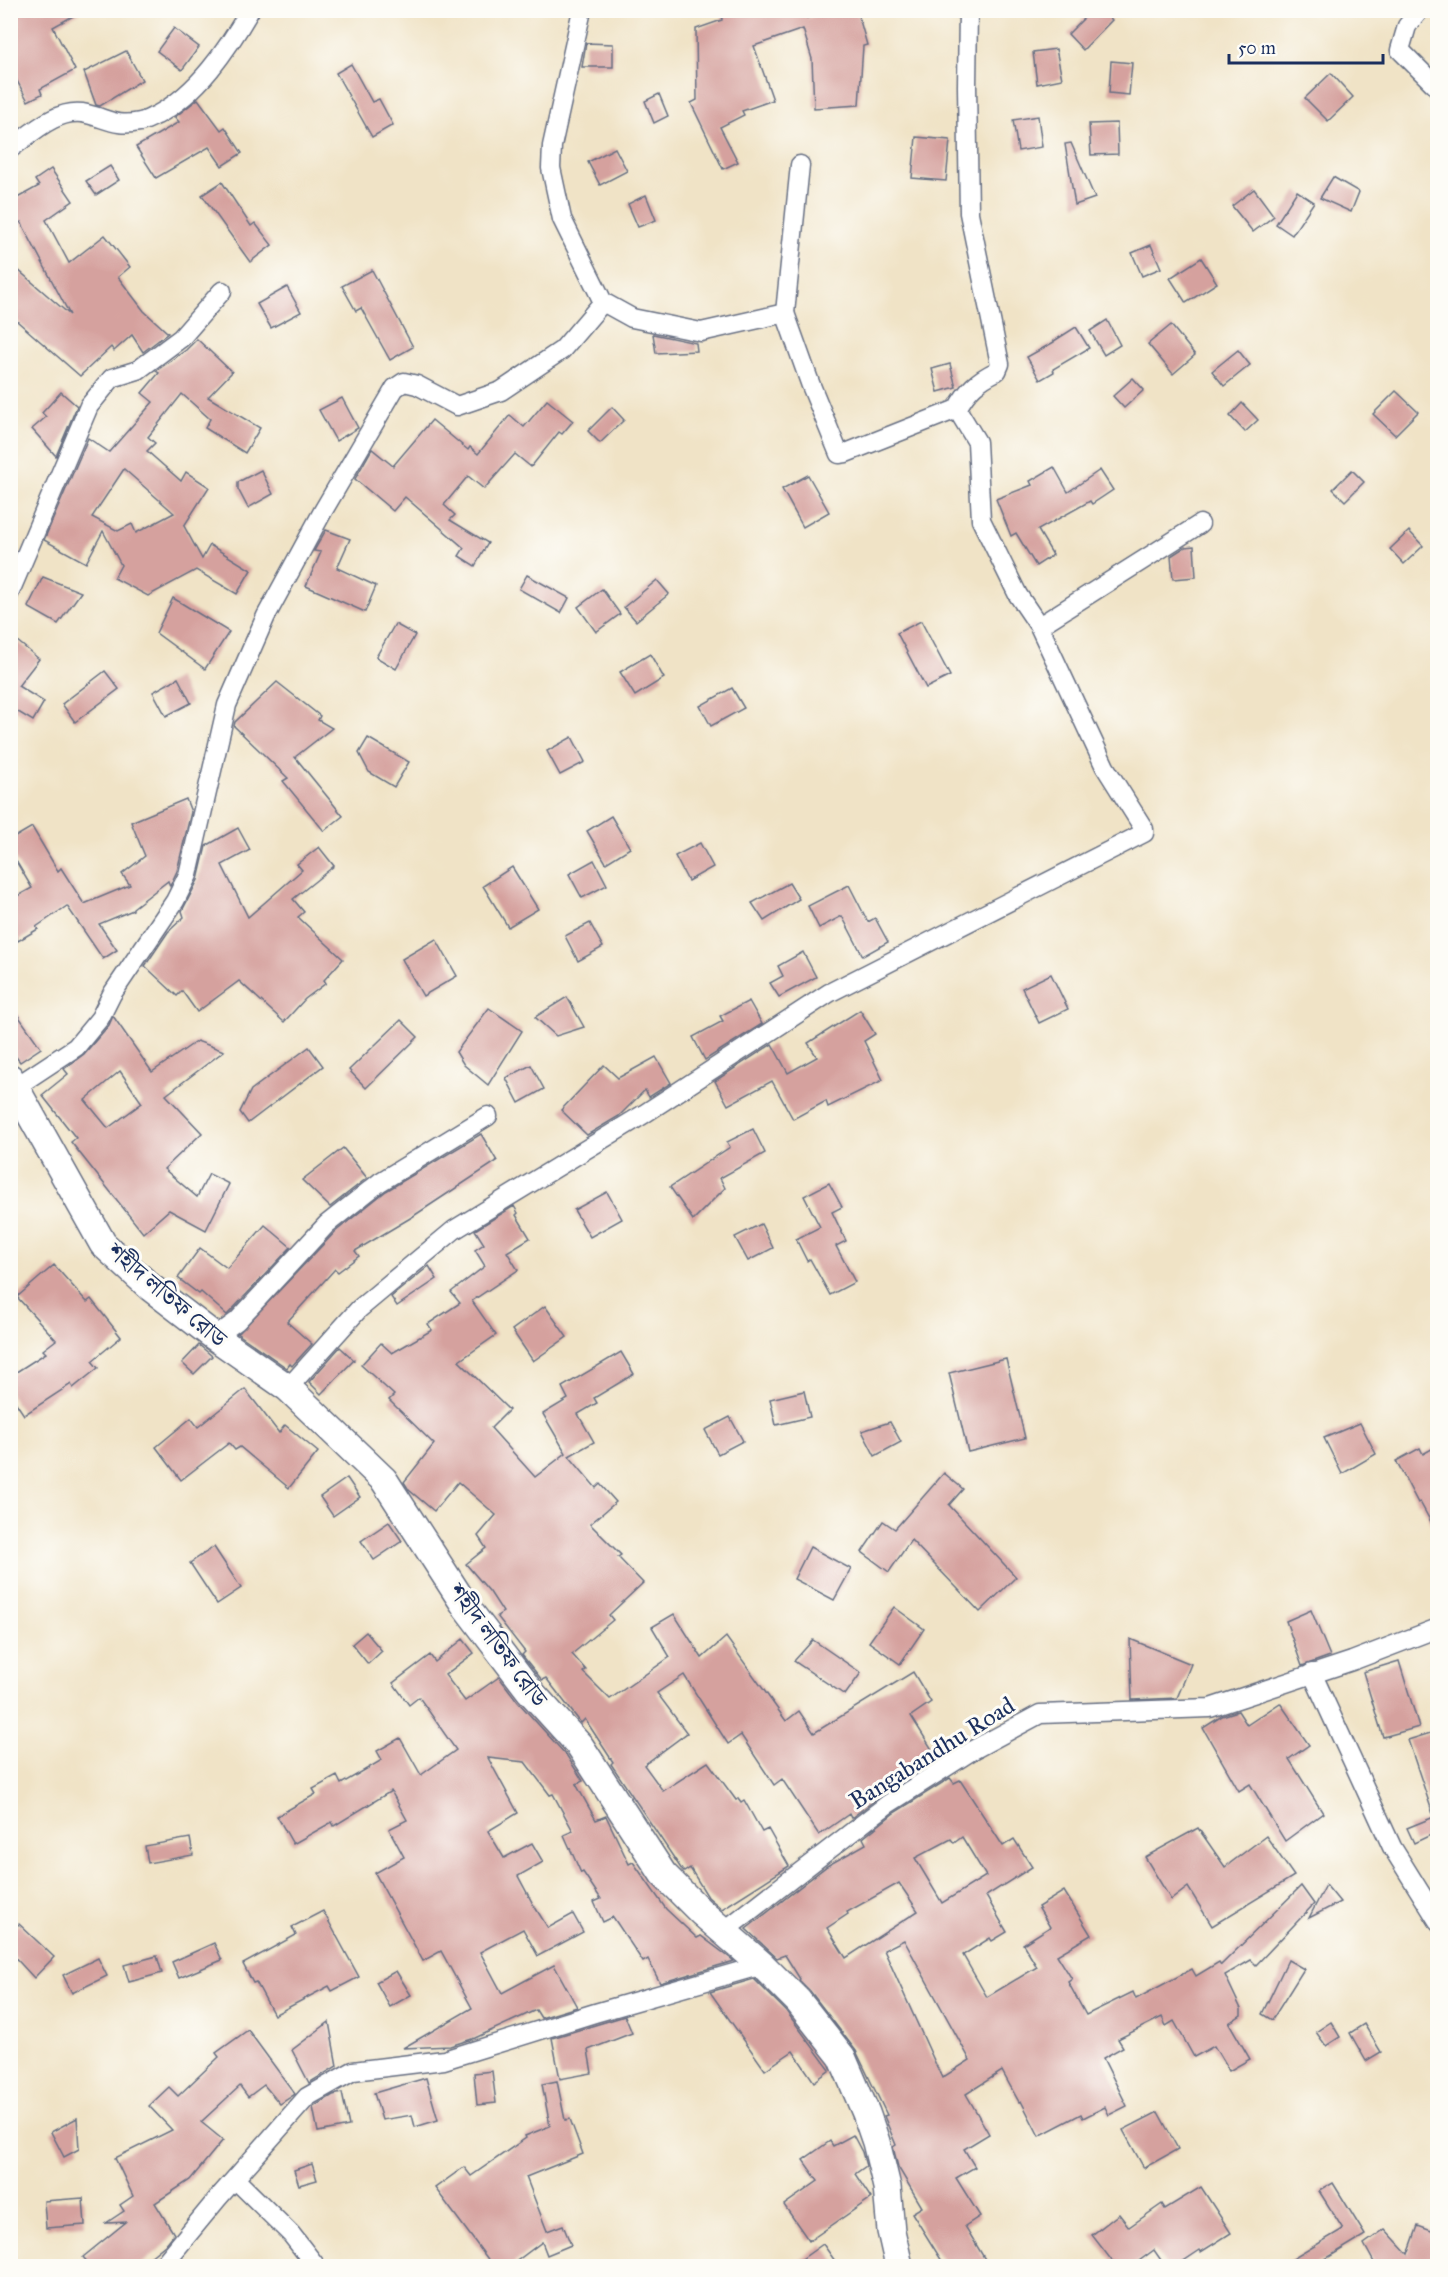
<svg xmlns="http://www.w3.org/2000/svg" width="1448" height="2277" viewBox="0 0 1448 2277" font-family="'IM FELL Great Primer','Noto Serif Bengali',serif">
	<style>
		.building { fill: #d5a19e; fill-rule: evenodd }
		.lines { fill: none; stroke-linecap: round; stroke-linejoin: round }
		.street-casing { stroke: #666e82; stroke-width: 21 }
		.secondary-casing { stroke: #666e82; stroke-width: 30 }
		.street { stroke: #fff; stroke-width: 18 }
		.secondary { stroke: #fff; stroke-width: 27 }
		.labels { text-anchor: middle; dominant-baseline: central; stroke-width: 6; stroke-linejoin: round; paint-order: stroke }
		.street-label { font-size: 24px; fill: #1b2f5e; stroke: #fdfcf7 }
	</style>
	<rect width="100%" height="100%" fill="#fdfcf7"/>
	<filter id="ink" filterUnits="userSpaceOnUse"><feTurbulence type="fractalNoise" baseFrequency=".0167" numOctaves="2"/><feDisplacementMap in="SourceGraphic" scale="12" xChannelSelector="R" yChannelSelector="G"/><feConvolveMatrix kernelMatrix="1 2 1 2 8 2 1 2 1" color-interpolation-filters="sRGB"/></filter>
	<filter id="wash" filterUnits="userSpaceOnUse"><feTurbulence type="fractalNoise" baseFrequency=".008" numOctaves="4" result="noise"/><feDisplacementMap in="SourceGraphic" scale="24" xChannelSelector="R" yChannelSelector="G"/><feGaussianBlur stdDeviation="1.35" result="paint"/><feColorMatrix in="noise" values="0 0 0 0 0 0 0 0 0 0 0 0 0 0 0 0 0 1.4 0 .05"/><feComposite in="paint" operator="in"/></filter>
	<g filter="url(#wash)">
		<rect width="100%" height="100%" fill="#f0e3c6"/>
		<g id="blocks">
			<g class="building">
				<path d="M10,10H84L53,27L75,70L40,89L42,94L28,101L10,68Z"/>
				<path d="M721,10H806L807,18L833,10H857L867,45L863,46L859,105L814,108L812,59L803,29L754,46L773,100L742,111L744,115L720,127L738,162L723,169L691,103L697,100L696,29L722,20Z"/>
				<path d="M1092,10H1102L1112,20L1083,50L1068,34Z"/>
				<path d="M174,28L199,47L182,70L157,51Z"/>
				<path d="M586,43L613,44V67H582Z"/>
				<path d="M1056,49L1062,79L1037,84L1033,52Z"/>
				<path d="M126,51L142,80L100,106L96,105L84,72Z"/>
				<path d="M1111,61L1132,63L1129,95L1109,93Z"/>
				<path d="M351,64L372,102L379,99L393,125L372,137L336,73Z"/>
				<path d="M1331,73L1353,97L1328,121L1305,98Z"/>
				<path d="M659,94L668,116L654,123L645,101Z"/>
				<path d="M198,99L221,130L225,127L242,153L222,166L209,147L156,178L136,147L179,122L175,117Z"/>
				<path d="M1038,116L1042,147L1018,151L1013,120Z"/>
				<path d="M1117,123L1118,154L1091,155L1089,124Z"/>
				<path d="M916,137L950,140L946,181L912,178Z"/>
				<path d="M1071,143L1095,198L1075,205L1065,144Z"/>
				<path d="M615,148L627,171L600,185L588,162Z"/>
				<path d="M110,166L119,180L96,195L86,181Z"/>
				<path d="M51,169L73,201L46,220L69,263L105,235L130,267L118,277L144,311L168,333L143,352L132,335L114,351L111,347L80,376L10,315V263L70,315L21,222L10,228V202L39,186L35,180Z"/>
				<path d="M1333,177L1359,192L1351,212L1320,198Z"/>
				<path d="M222,182L251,226L255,223L272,245L250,262L202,195Z"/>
				<path d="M1254,189L1274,216L1253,232L1232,206Z"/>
				<path d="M1297,191L1314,202L1292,235L1276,224Z"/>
				<path d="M646,195L656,220L638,227L628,204Z"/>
				<path d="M1151,245L1161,268L1142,276L1132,253Z"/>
				<path d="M1201,258L1217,283L1186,303L1170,278Z"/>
				<path d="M372,270L413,347L390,360L361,308L356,311L342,286Z"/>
				<path d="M287,287L301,312L271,328L257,304Z"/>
				<path d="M1107,320L1120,345L1104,355L1090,331Z"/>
				<path d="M1171,325L1195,355L1173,374L1148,344Z"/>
				<path d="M1076,327L1089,348L1053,369L1054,372L1040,380L1027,357L1054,342V341Z"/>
				<path d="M653,334L696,343L697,351L656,353Z"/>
				<path d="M197,339L232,372L208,397L260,428L245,453L205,428L210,419L182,394L148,437L155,443L147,451L181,481L186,472L209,487L184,526L202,559L210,545L251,570L237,594L196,570L148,596L114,578L121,565L103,531L86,563L44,540L88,438L109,452L153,402L142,393L159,373L156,371L186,350ZM124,469L174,513L136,533L132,524L118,531L92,517Z"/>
				<path d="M1238,350L1250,365L1224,386L1212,371Z"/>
				<path d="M950,364L956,387L938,392L932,369Z"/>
				<path d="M1133,378L1144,390L1124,408L1113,396Z"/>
				<path d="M1396,391L1418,412L1395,435L1373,414Z"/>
				<path d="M61,392L77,406L56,456L32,429L46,417L42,413Z"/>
				<path d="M342,398L358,428L336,441L319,410Z"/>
				<path d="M547,400L573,421L562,434L559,432L531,467L515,454L484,489L468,476L444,505L455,515L450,520L488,543L475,566L459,556L464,548L405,497L393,511L355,479L372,449L393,466L432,420L468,450L470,447L478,454L510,415L524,427Z"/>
				<path d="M1242,403L1258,420L1245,432L1230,416Z"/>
				<path d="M612,407L624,420L600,443L588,431Z"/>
				<path d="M1054,467L1068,492L1100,470L1113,490L1092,504L1090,501L1038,530L1053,555L1036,566L1016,533L1011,536L996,499L1032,485L1030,481Z"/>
				<path d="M261,470L273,494L248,508L238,489V482Z"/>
				<path d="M1352,470L1364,482L1345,501L1333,489Z"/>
				<path d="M808,475L829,512L803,527L782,489Z"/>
				<path d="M326,530L350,539L337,568L376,586L365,612L306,586L321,552L314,551Z"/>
				<path d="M1409,531L1423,546L1404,564L1390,549Z"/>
				<path d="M1194,546L1196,577L1173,579L1171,556L1185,547Z"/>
				<path d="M527,575L569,598L561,613L519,589Z"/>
				<path d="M43,577L81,592L58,624L28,607Z"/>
				<path d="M657,580L669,594L636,621L624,607Z"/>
				<path d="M602,589L620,614L596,632L578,607Z"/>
				<path d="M173,598L229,632L205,669L156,633Z"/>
				<path d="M921,621L950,676L926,688L897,633Z"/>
				<path d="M395,624L415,635L396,669L376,657Z"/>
				<path d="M10,635L39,659L18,686L44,702L33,721L10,707Z"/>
				<path d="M650,654L664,678L635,696L620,672Z"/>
				<path d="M105,671L119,689L75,722L62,704Z"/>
				<path d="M178,678L191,703L166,716L153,692Z"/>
				<path d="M277,682L320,716L318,720L332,728L295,757L343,816L324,831L283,781L288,778L234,726L235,722Z"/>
				<path d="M732,688L744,708L711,726L700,706Z"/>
				<path d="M572,737L585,762L560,775L547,751Z"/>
				<path d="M368,738L409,762L394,787L369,772L359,753Z"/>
				<path d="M186,799L191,812L177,871L170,886L168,881L133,908V910L99,924L117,950L103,959L67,906L36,927L38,929L18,941L10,928V900L32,888L10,851V840L32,827L58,871L61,868L84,904L130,885L122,874L145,856L131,822Z"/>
				<path d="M611,816L630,848L606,863L587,831Z"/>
				<path d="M238,828L250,850L222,865L248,917L302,870L297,864L319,847L334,866L293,899L304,912L298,917L343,959L324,980L326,983L305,999L284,1022L239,981L197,1012L182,991L177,996L145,966L168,932L184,917L182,911L198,880L206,846Z"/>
				<path d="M700,843L713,867L688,881L675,856Z"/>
				<path d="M594,860L607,885L582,898L569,874Z"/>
				<path d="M512,867L538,909L508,927L483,886Z"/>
				<path d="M789,883L799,899L764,921L752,903Z"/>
				<path d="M849,885L868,922L875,918L888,942L863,956L842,916L819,928L808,906Z"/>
				<path d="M590,923L603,947L578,961L565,936Z"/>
				<path d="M436,939L457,976L423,996L402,959Z"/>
				<path d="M803,952L816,977L779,997L770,983L783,976L778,966Z"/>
				<path d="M1051,974L1068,1009L1039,1023L1022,988Z"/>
				<path d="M567,997L584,1027L556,1036L535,1017Z"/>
				<path d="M749,1001L762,1024L705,1060L693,1037L723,1021L720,1016Z"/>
				<path d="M10,1004L41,1048L20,1062L10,1049Z"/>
				<path d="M489,1008L522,1031L488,1085L464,1065L456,1052Z"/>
				<path d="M860,1010L875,1034L864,1041L883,1080L828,1107L826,1101L793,1119L772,1081L728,1105L715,1081L772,1044L788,1073L817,1057L808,1043Z"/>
				<path d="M113,1016L152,1072L197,1041L224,1051L166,1095L202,1133L164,1169L197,1197L209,1174L229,1184L206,1230L169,1210L143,1233L71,1142L76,1138L42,1095L68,1074L64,1069L84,1054L109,1025ZM120,1071L142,1103L108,1128L85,1100Z"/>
				<path d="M401,1020L418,1037L366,1088L349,1070Z"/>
				<path d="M309,1047L323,1066L248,1123L240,1112L251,1090Z"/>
				<path d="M656,1057L671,1083L649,1097L645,1090L619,1116L587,1135L561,1110L604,1065L618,1078Z"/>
				<path d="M531,1065L544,1089L519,1103L506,1078Z"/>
				<path d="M753,1129L765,1153L720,1178L725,1188L693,1220L670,1187L730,1147L727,1142Z"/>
				<path d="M481,1134L497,1161L412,1217L355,1251L359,1256L338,1272L335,1269L287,1322L312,1344L292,1366L290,1364L287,1368L238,1334L335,1232L386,1191Z"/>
				<path d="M343,1148L367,1178L330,1207L302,1180Z"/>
				<path d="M829,1183L842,1207L832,1212L846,1241L836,1246L855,1282L830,1295L810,1259L807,1261L796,1239L820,1227L804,1196Z"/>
				<path d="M607,1192L622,1219L590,1237L574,1210Z"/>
				<path d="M514,1206L518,1213L516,1215L530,1238L507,1252L518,1270L472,1301L496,1335L459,1361L509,1410L491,1428L535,1477L566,1453L543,1414L568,1399L562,1387L621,1352L634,1374L594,1398L597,1403L578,1414L594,1442L569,1456L596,1488L600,1484L616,1502L590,1524L621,1555L618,1557L643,1583L609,1615L613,1620L572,1654L586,1670L583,1672L610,1699L670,1657L652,1627L674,1614L702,1658L726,1637L786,1721L799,1711L814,1733L913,1672L931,1702L911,1716L938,1759L882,1795L851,1818L849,1814L819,1835L782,1779L774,1785L741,1735L728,1744L684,1675L657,1693L687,1733L644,1765L663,1791L708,1762L736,1800L738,1798L741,1802L744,1800L762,1832L768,1829L789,1866L722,1909L708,1897L690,1868L684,1872L682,1870L611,1764L613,1762L585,1719L581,1723L546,1678L542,1680L522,1655L525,1652L497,1616L503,1612L490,1592L466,1564L486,1548L478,1536L496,1515L458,1482L434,1511L409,1490L404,1482L434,1444L389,1400L394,1395L361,1365L381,1343L392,1353L432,1330L428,1324L460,1303L451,1292L485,1266L475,1250L484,1244L475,1230Z"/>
				<path d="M761,1224L773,1248L748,1261L735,1237Z"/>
				<path d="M265,1225L291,1247L227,1315L201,1292L199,1294L178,1278L200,1248L227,1268Z"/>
				<path d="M54,1265L87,1302L91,1299L121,1337L92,1361L98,1368L73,1388L71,1384L24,1415L10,1394V1376L46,1353L43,1350L56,1340L17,1297Z"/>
				<path d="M429,1266L437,1279L397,1306L391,1297Z"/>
				<path d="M545,1306L567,1337L533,1361L512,1330Z"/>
				<path d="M199,1345L212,1356L194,1374L182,1363Z"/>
				<path d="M340,1347L354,1360L321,1394L309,1382Z"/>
				<path d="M1006,1359L1025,1438L968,1452L949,1373Z"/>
				<path d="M245,1389L279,1433L285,1425L318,1452L289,1488L240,1447L235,1450L229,1443L181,1480L156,1447L191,1418L198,1427Z"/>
				<path d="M804,1391L810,1417L776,1425L770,1399Z"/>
				<path d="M730,1417L743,1441L718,1454L705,1430Z"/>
				<path d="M890,1422L901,1442L875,1456L862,1431Z"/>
				<path d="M1360,1423L1376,1454L1342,1474L1324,1438Z"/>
				<path d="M1437,1446V1533L1420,1502L1418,1503L1396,1461L1420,1448L1423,1454Z"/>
				<path d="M944,1473L963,1489L949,1505L1016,1577L980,1612L911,1540L889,1572L862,1552L883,1521L895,1529Z"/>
				<path d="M347,1478L360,1497L333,1516L320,1497Z"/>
				<path d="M389,1522L402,1541L374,1560L361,1541Z"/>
				<path d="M214,1547L241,1588L217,1604L190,1563Z"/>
				<path d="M810,1547L851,1569L834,1600L794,1579Z"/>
				<path d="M894,1607L924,1629L900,1664L869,1642Z"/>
				<path d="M1311,1610L1330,1656L1302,1666L1286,1621Z"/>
				<path d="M366,1632L382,1651L368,1664L352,1644Z"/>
				<path d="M463,1639L474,1653L445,1675L465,1701L499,1677L518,1702L567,1756L583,1781L576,1784L596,1820L606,1816L629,1864L633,1862L666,1909L697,1938L701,1936L734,1961L660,1983L648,1959L643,1962L613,1917L603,1922L594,1902L601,1899L583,1872L581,1873L564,1835L573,1831L553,1794L550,1795L525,1762L488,1758L518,1813L488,1831L504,1858L532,1843L543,1862L518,1876L533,1904L548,1928L573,1914L583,1932L538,1956L523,1929L480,1952L502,1993L554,1965L577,2007L541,2018L536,2010L475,2038L450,2046L403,2048L472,2008L441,1951L423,1961L375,1873L404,1857L389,1829L407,1820L391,1791L334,1826L332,1822L293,1844L277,1816L316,1794L313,1789L337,1776L341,1784L382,1760L377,1751L400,1738L421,1775L456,1750L419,1697L409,1705L393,1683L430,1655L435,1662Z"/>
				<path d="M1130,1639L1191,1664L1177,1698L1132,1700Z"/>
				<path d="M813,1640L861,1673L845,1695L794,1661Z"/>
				<path d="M1399,1661L1419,1727L1383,1737L1363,1672Z"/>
				<path d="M1280,1703L1309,1745L1289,1759L1323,1813L1285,1841L1250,1784L1239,1791L1203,1728L1222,1716L1238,1711L1247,1725Z"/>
				<path d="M1437,1731V1832L1414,1843L1407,1828L1434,1817L1408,1740Z"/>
				<path d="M950,1778L954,1783L960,1780L1003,1846L1014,1839L1032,1867L986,1896L1007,1932L992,1941L990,1938L963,1955L987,1997L1037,1967L1023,1944L1050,1927L1038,1907L1064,1891L1091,1935L1057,1955L1072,1979L1068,1982L1086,2015L1133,1992L1136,1999L1192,1969L1196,1976L1219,1962L1221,1965L1301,1886L1314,1904L1256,1965L1251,1960L1225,1975L1241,2009V2015L1229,2023L1250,2059L1229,2071L1214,2046L1194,2057L1174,2021L1166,2026L1162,2017L1118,2039L1123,2047L1103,2058L1127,2106L1109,2115L1105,2107L1083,2118L1081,2114L1039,2136L1021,2101L1019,2102L1002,2071L966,2094L989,2134L964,2149L975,2167L956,2178L980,2216L965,2226L989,2266H945L912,2213L922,2207L898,2167L893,2147L896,2145L884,2116L887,2115L856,2051L810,1991L799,1980L800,1979L785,1955L777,1958L746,1929L827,1866L866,1844L863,1838L894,1813ZM962,1837L986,1876L942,1903L915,1858L951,1839L954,1843ZM899,1883L918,1911L846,1958L827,1928L848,1914L847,1912ZM904,1940L970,2060L942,2078L884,1950Z"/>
				<path d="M1198,1828L1225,1867L1266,1836L1294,1876L1212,1926L1188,1887L1171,1900L1145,1857Z"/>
				<path d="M190,1838L193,1855L148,1863L145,1846Z"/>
				<path d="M1326,1885L1340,1902L1309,1918Z"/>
				<path d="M323,1911L359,1977L332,1991L329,1986L274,2015L256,1982L253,1983L243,1964L296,1935L292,1927Z"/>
				<path d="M19,1924L54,1957L34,1978L10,1952V1932Z"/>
				<path d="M214,1943L222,1960L179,1978L172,1962Z"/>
				<path d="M157,1956L162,1973L129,1982L124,1965Z"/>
				<path d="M98,1958L107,1976L72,1993L63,1975Z"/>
				<path d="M1288,1960L1304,1969L1272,2020L1262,2014Z"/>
				<path d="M396,1971L411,1995L390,2007L376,1982Z"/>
				<path d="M754,1979L786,2011L830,2070L814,2082L793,2051L765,2070L710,1992Z"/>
				<path d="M625,2016L632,2033L588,2050L592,2073L560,2079L552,2038Z"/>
				<path d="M329,2022L337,2066L309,2083L292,2050Z"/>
				<path d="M1331,2022L1340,2037L1326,2046L1316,2032Z"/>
				<path d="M1364,2024L1381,2052L1366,2061L1350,2033Z"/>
				<path d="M248,2030L295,2094L280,2104L264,2085L248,2097L240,2086L201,2122L223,2140L190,2180L155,2203L174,2234L165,2245L139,2266H91L83,2257L126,2222L106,2223L124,2211L120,2205L133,2196L115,2158L172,2130L149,2106L169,2087L178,2096L219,2057L216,2053Z"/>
				<path d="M492,2071L496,2103L477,2105L474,2073Z"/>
				<path d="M426,2078L438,2120L415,2127L412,2115L382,2120L374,2093Z"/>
				<path d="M557,2081L565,2120L570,2119L583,2154L526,2177L547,2231L563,2225L571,2245L547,2255L542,2242L510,2266H493L435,2188L464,2167L471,2176L526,2138L525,2136L550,2126L542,2084Z"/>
				<path d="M342,2093L349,2126L318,2132L313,2107L333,2095Z"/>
				<path d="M1158,2112L1178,2149L1144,2168L1123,2130Z"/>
				<path d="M77,2118L79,2149L64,2157L51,2132Z"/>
				<path d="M853,2135L862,2152L866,2166L855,2174L871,2198L809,2241L784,2205L818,2181L803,2160L830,2141L833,2146Z"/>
				<path d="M312,2164L317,2180L299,2185L294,2170Z"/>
				<path d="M1333,2183L1365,2235L1314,2266H1281L1343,2229L1319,2191Z"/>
				<path d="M1201,2187L1231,2233L1201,2252L1200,2250L1176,2266H1165L1154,2250L1132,2266H1116L1092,2235L1119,2214L1129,2227L1162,2204L1165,2209Z"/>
				<path d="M83,2198L85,2225L46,2228L44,2201Z"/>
				<path d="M1418,2226L1437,2233V2266H1376L1364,2244L1385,2229L1408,2254Z"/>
				<path d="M823,2244L835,2261L826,2266H792Z"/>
			</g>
		</g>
	</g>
	<g filter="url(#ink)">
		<use href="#blocks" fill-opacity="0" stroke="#666e82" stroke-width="1.5"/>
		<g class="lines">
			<g class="street-casing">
				<g id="street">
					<path d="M1420,10L1407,26L1400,50L1438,88"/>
					<path d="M10,149C32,133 58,107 87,114C108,119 116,127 140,122C146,121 152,117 157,115C198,93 227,50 250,10"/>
					<path d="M785,313L800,165"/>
					<path d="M957,409C967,390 978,380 997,371L1000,364L969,213L967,86L968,10"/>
					<path d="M10,592L89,406L112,378L138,370L181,338L222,291"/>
					<path d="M1039,626L1200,524"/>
					<path d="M17,1086L76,1047L100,1018L112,994L175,901L188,875L227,705L266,616L323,511L395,388L404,382L417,385L457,406L501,391L562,350L603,302L562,219L551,168L552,146L582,10"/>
					<path d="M215,1337L237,1321L327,1224L380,1182L488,1116"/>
					<path d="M288,1388L359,1309L454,1230L644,1114L829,993L1144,833V829L1105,767L1039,626L1018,595L981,520L977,442L957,409L846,453L839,454L810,383L785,313L701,332L632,318L603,302"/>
					<path d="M1312,1673L1392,1847L1438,1921"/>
					<path d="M724,1931L888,1804L973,1750L1040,1714L1210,1708L1352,1661L1438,1628"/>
					<path d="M236,2180L291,2234L316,2266"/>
					<path d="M162,2266L218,2198L307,2097L353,2071L444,2060L595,2013L762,1965"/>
				</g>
			</g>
			<g class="secondary-casing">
				<path id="secondary" d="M10,1078L103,1244L150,1287L215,1337L288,1388L384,1480L466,1607L530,1691L580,1746L663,1874L701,1912L762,1965L798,2001L842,2057L866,2113L876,2142L887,2187L891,2231L899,2266"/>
			</g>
			<use href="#street" class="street"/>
			<use href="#secondary" class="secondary"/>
		</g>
	</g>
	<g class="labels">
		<g class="street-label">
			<text transform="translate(167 1295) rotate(40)">শহীদ লতিফ রোড</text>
			<text transform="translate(498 1645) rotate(53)">শহীদ লতিফ রোড</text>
			<text transform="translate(932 1753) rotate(-32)">Bangabandhu Road</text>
		</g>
	</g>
	<rect width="1448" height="2277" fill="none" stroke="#fdfcf7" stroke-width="36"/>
	<path d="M1229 54v9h154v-9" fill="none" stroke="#1b2f5e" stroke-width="3"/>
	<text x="1238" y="54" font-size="18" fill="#1b2f5e" stroke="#fdfcf7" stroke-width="4.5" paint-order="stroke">50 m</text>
</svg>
